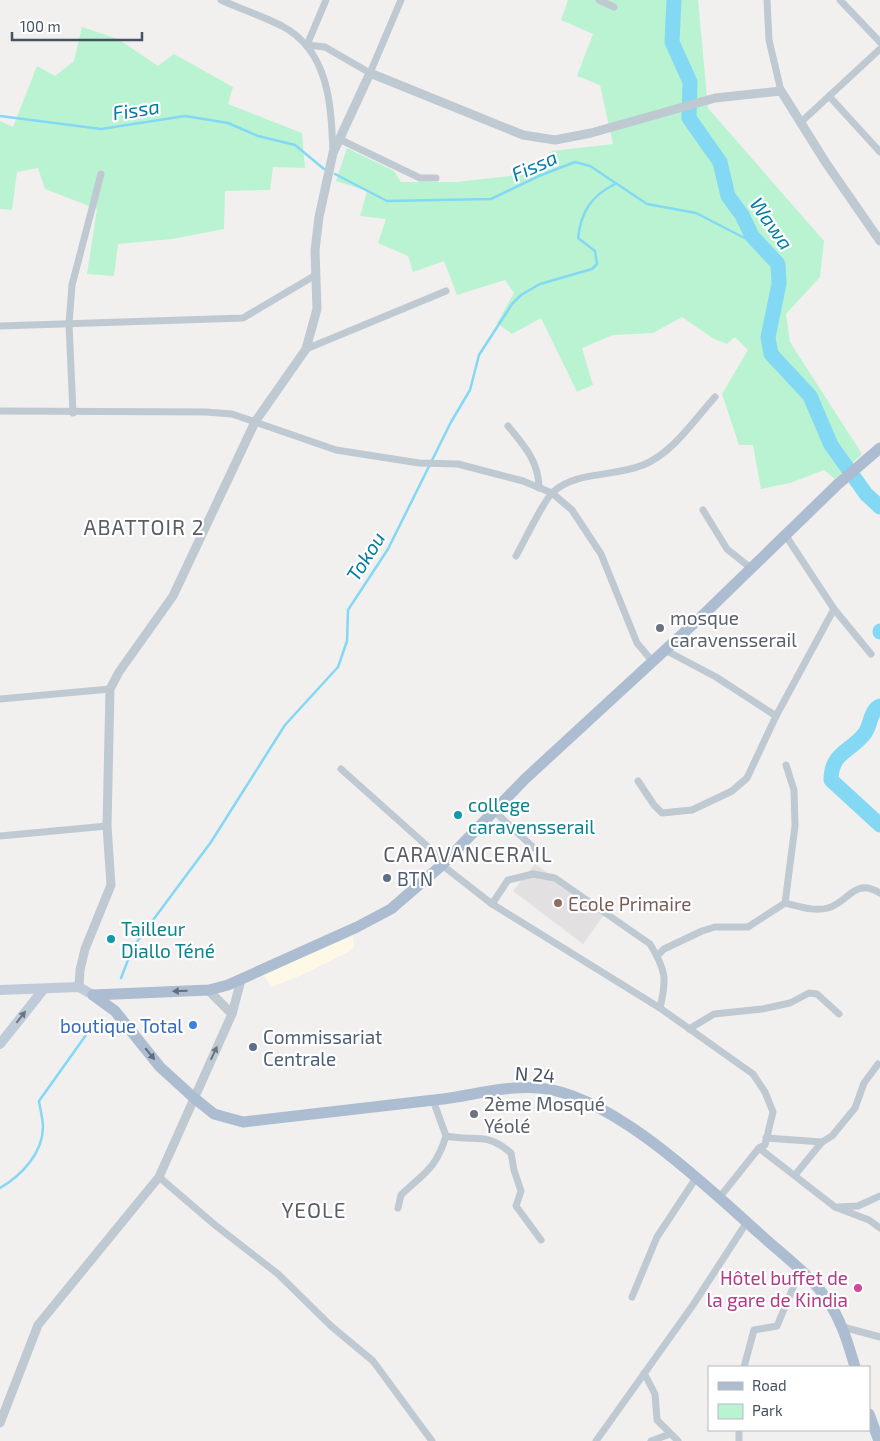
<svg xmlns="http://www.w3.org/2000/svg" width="880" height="1441" viewBox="0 0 880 1441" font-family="'Exo 2',sans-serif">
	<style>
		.commercial { fill: #fef8e7 }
		.education { fill: #e3e0e1 }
		.green { fill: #baf3d2 }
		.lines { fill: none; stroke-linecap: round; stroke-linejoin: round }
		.stream { stroke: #83d8f4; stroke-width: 2.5 }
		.river { stroke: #83d8f4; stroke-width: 15 }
		.minor { stroke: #bec9d2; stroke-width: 7 }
		.tertiary { stroke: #bec9d2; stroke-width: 9 }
		.secondary { stroke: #c0cbda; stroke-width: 10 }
		.primary { stroke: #acbdd1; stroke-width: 11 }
		.oneway { fill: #5f6d7c }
		.oneway2 { fill: #6a7684 }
		.oneway3 { fill: #697682 }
		.worship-dot { fill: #6b7280; stroke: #fff; stroke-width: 2 }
		.culture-dot { fill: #0f9aa8; stroke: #fff; stroke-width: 2 }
		.service-dot { fill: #5c6f8a; stroke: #fff; stroke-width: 2 }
		.education-dot { fill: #8d6e63; stroke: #fff; stroke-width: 2 }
		.shop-dot { fill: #3f7fe0; stroke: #fff; stroke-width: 2 }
		.hotel-dot { fill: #d1479c; stroke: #fff; stroke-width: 2 }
		.labels { text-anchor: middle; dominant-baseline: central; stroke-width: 4.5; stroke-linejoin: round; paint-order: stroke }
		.worship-label { font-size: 19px; fill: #5b616d; stroke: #fff; text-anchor: start }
		.culture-label { font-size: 19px; fill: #0d838f; stroke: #fff; text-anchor: start }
		.service-label { font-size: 19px; fill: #4e5e75; stroke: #fff; text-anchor: start }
		.education-label { font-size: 19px; fill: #785e54; stroke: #fff; text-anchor: start }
		.shop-label { font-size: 19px; fill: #366cbe; stroke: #fff; text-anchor: end }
		.street-label { font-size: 19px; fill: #45525f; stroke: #fff }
		.hotel-label { font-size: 19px; fill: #b23c85; stroke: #fff; text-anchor: end }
		.water-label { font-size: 20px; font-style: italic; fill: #027da6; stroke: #fff }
		.quarter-label { font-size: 21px; letter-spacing: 1px; fill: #5b5f65; stroke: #fff }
	</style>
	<rect width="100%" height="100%" fill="#f2efef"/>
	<path class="commercial" d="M353,936L354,946L350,951L302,975L272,987L263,974Z"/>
	<path class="education" d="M535,864L604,915L583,944L513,891Z"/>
	<g class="green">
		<path d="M568,0H698L708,108L824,241L820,277L786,314L790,342L862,454L835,479L824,470L790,483L761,489L753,445H739L722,394L748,350L735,337L727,344L714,339L682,317L653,333L613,335L582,348L593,385L577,392L541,318L512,334L497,323L514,293L505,280L457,295L444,261L413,272L408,256L378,243L386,219L360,216L367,191L336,181L347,148L394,171L401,182H456L527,174L552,151L613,144L600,85L577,76L593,34L561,20Z"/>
		<path d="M82,27L118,39L158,66L174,54L233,87L228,104L302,133L305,168L273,167L270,190L225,191L224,229L172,239L118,244L114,276L87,274L97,209L45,189L38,168L17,172L12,210L0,209V121L13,127L37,66L55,76L74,61Z"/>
	</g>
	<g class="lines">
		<g class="stream">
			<path d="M0,116L101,129L185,116L228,123L258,136L295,145L324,169"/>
			<path d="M335,174L387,201L491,199L539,176L575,162L590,166L647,204L696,213L762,247"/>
			<path d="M121,978L133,947L211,842L285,725L338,667L347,641L348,610L388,549L451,422L470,390L479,355L512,304L521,295L540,284L592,269L597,264L595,251L578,238C581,212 591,196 615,184"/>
			<path d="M0,1188C21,1176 43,1153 43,1127C43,1119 40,1109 39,1101L86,1035"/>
		</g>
		<g class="river">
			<path d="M674,0L672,42L690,82L689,118L720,162L728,196L742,215L752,236L778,264L779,284L768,337L771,354L810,396L831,445L866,494L880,507"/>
			<path d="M880,631V632"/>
			<path d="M880,706C870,710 871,725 865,733C851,752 831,752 831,780L880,825"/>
		</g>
		<g class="minor">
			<path d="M221,0C241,9 262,16 282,26C329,51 331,104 333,152"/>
			<path d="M326,0L307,45L325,47L370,73L401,0"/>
			<path d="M599,0L614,7"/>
			<path d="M767,0L769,40L781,91"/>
			<path d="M840,0L880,42"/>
			<path d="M829,96L880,152"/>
			<path d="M800,123L880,49"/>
			<path d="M339,139L420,178H436"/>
			<path d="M0,326L243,318L314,276"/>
			<path d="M306,349L446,291"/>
			<path d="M0,411L206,412L232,414L336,450L419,463L458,464L523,481L552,493L572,510L601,554L637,643L653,662"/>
			<path d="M73,413L69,324L72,285L101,174"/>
			<path d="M508,426C524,445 539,462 539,488"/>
			<path d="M703,510L727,549L752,569"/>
			<path d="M786,536L834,609L871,654"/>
			<path d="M516,556C524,542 543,501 553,492C576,471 614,477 643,465C673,453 694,420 715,397"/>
			<path d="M665,650L716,677L776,716"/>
			<path d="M0,699L110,689"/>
			<path d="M341,769L445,862"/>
			<path d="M638,781L654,805L662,813L692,810L732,791L747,778L776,716L834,609"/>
			<path d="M495,812L534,848"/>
			<path d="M0,836L107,826"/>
			<path d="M442,865L492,904L660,1008L753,1074L765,1092L773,1112L765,1145L759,1148L719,1198"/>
			<path d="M785,903C799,906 814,912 828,908C849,902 854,877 880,893"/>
			<path d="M492,904L508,880L533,874L555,878L650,944C666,970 667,979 660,1008"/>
			<path d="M657,956L664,949L702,931L715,927H748L785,903L795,826L794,790L786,765"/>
			<path d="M689,1029L714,1014L762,1009L790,1003L809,993L817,994L839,1014"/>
			<path d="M433,1100L446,1136C475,1142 485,1131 511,1153L514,1170L521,1191L516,1206L541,1240"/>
			<path d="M766,1138L822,1142"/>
			<path d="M759,1148L835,1207L869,1220L880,1228"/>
			<path d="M795,1175L822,1142L832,1136L855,1108L864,1083L878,1064"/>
			<path d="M159,1177L215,1225L278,1274L331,1326L373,1361L432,1441"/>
			<path d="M838,1207L858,1206L880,1196"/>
			<path d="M398,1208L401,1195C424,1173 436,1169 446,1136"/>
			<path d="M632,1297L657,1237L696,1178"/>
			<path d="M843,1327L880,1337"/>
			<path d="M744,1367L754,1330L777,1326L800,1271"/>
			<path d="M644,1373L655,1394L657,1420L678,1441"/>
			<path d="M596,1441L693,1305L747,1222"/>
			<path d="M651,1441L670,1434"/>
			<path d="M739,1441V1430"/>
		</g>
		<g class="tertiary">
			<path d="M79,987L80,970L85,949L111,885L107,826L110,689L119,672L173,596L255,422L306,349L317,309L315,250L319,217L333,153L370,73L523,135L555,140L591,133L715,98L781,91L826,163L880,241"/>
			<path d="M208,990L232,1014"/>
			<path d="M0,1423L38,1325L159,1177L232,1014L241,980"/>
		</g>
		<g class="secondary">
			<path d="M0,990L79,987L93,995"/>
			<path d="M0,1044L43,990"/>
		</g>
		<g class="primary">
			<path d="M93,995L209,990L228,985L357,927L391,909L442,865L525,779L702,616L838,484L880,448"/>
			<path d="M93,995L115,1011L160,1067L193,1097L214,1114L243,1122C310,1114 376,1107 443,1099C474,1095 508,1085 540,1088C613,1095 707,1187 761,1235C783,1255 809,1274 826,1298C841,1319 848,1343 855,1367"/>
			<path d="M869,1414L879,1441"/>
		</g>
	</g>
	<defs><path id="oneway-solid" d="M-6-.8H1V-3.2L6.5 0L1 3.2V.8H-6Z" transform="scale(1.25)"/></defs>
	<g class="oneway">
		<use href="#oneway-solid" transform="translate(180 991) rotate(178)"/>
		<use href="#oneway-solid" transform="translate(150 1054) rotate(51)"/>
	</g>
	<use class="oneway2" href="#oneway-solid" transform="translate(21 1017) rotate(-52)"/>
	<use class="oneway3" href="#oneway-solid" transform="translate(214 1053) rotate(-65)"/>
	<g class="worship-dot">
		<circle cx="660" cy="628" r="5"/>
		<circle cx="474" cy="1114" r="5"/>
	</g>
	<g class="culture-dot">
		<circle cx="458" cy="815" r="5"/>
		<circle cx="111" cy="939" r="5"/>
	</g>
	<g class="service-dot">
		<circle cx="387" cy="878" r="5"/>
		<circle cx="253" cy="1047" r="5"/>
	</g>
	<circle class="education-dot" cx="558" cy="903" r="5"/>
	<circle class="shop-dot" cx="193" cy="1025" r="5"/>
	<circle class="hotel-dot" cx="858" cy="1288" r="5"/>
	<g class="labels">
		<g class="worship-label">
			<text x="670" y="617">mosque<tspan x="670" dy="22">caravensserail</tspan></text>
			<text x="484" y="1103">2ème Mosqué<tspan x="484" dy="22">Yéolé</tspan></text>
		</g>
		<g class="culture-label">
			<text x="468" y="804">college<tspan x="468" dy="22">caravensserail</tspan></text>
			<text x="121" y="928">Tailleur<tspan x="121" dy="22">Diallo Téné</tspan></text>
		</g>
		<g class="service-label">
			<text x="397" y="878">BTN</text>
			<text x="263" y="1036">Commissariat<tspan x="263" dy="22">Centrale</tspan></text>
		</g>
		<g class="education-label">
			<text x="568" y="903">Ecole Primaire</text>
		</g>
		<g class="shop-label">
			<text x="183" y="1025">boutique Total</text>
		</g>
		<g class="street-label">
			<text transform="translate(535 1074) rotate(4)">N 24</text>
		</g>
		<g class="hotel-label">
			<text x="848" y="1277">Hôtel buffet de<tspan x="848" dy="22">la gare de Kindia</tspan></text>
		</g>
		<g class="water-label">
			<text transform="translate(136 109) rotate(-9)">Fissa</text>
			<text transform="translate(534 165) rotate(-24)">Fissa</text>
			<text transform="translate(772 223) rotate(55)">Wawa</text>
			<text transform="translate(365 556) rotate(-58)">Tokou</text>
		</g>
		<g class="quarter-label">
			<text x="144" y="526">ABATTOIR 2</text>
			<text x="468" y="853">CARAVANCERAIL</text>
			<text x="314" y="1209">YEOLE</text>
		</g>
	</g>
	<rect x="708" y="1366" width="162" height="65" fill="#ffffff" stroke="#b5babf"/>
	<rect x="718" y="1382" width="25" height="8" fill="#acbdd1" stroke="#b5babf"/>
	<text x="752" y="1391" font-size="15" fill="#45525f">Road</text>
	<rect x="718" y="1404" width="25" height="15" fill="#baf3d2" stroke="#b5babf"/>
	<text x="752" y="1416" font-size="15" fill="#45525f">Park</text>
	<path d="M12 32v8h130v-8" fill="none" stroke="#45525f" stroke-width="2.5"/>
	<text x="20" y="32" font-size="15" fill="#45525f" stroke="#ffffff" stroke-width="4" paint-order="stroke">100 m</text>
</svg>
